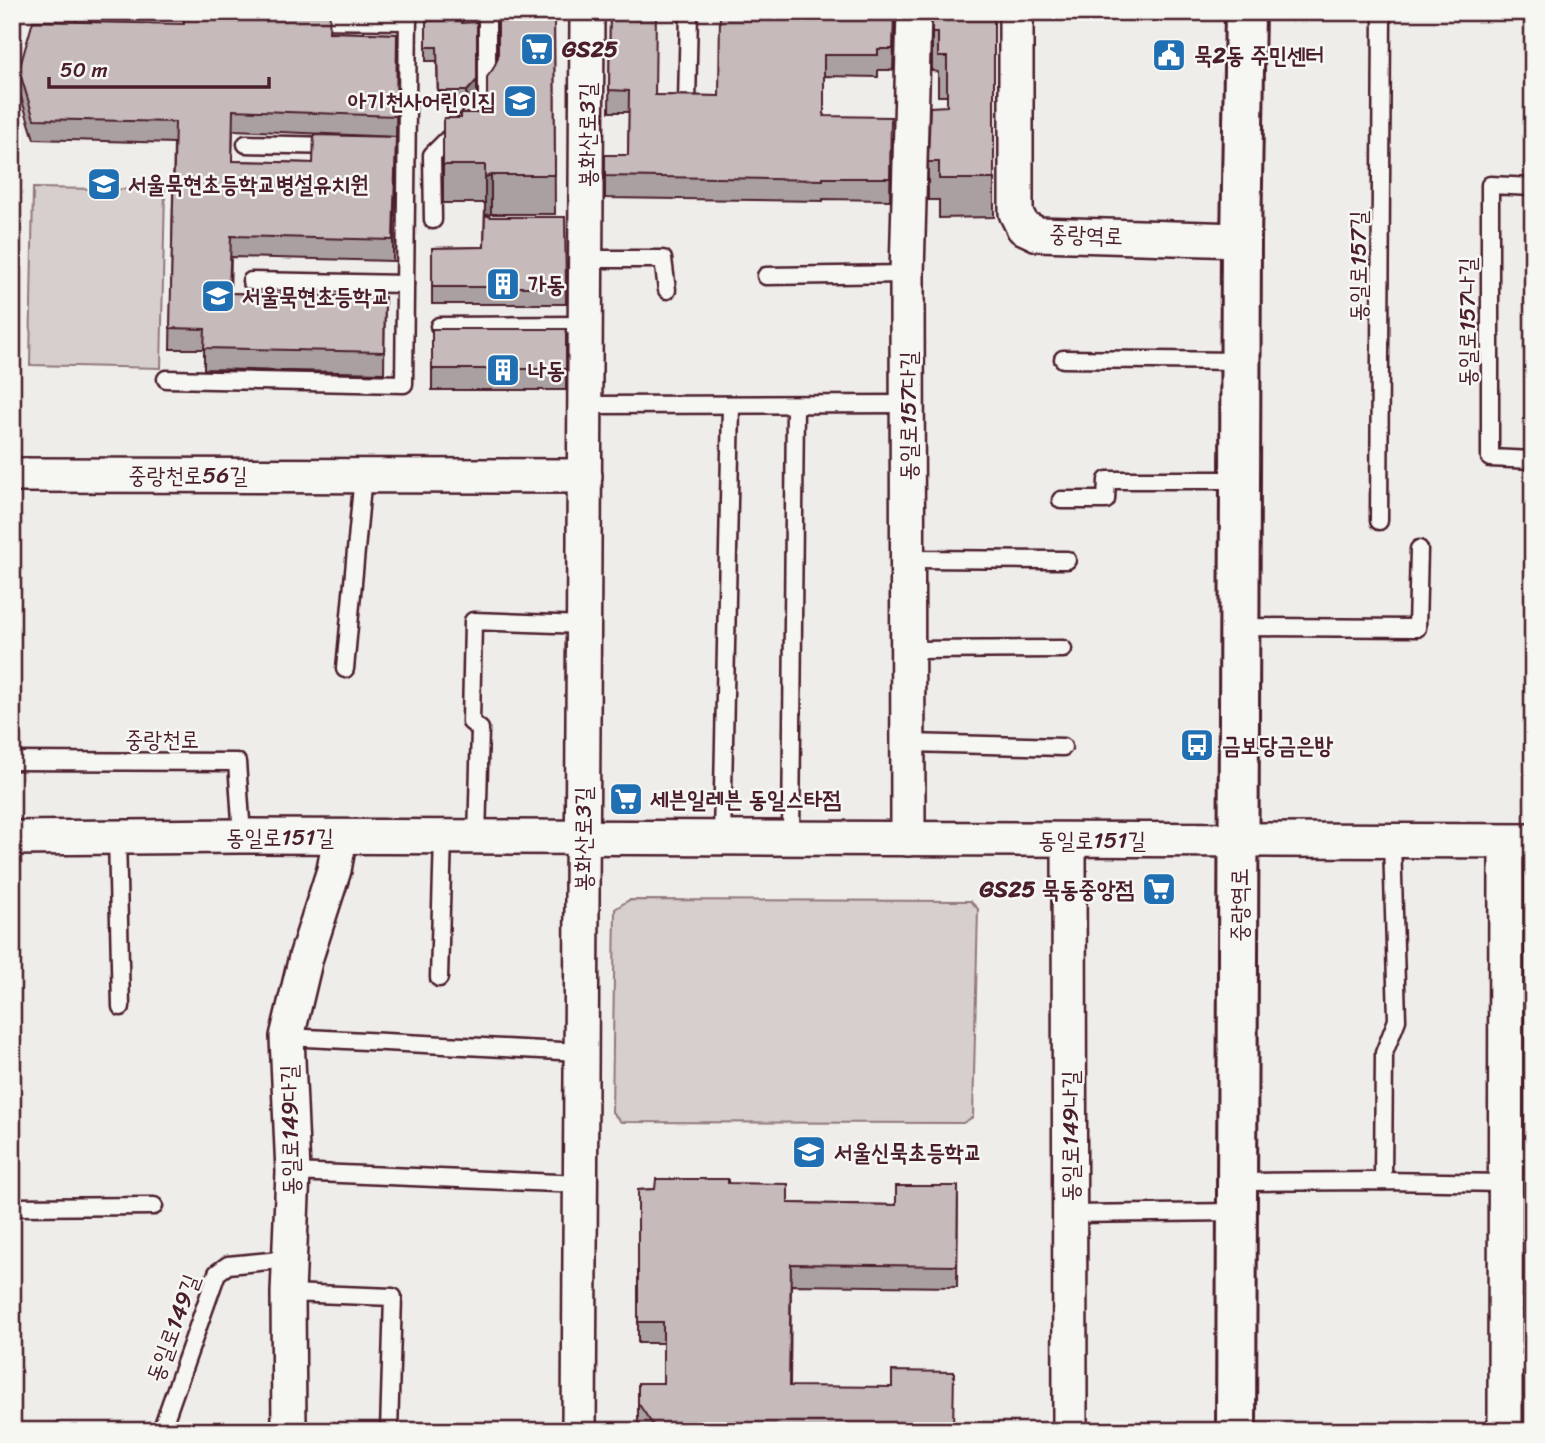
<svg xmlns="http://www.w3.org/2000/svg" width="1545" height="1443" viewBox="0 0 1545 1443" font-family="Sriracha,'Poor Story',sans-serif">
	<style>
		.green { fill: #d7cfce; stroke: #90777c; stroke-width: 2 }
		.lines { fill: none; stroke-linecap: round; stroke-linejoin: round }
		.service-casing { stroke: #4a1f2b; stroke-width: 21 }
		.minor-casing { stroke: #4a1f2b; stroke-width: 38 }
		.tertiary-casing { stroke: #4a1f2b; stroke-width: 44 }
		.service { stroke: #f6f6f2; stroke-width: 16 }
		.minor { stroke: #f6f6f2; stroke-width: 33 }
		.tertiary { stroke: #f6f6f2; stroke-width: 38 }
		.wall { fill: #aaa0a1; stroke: #4a1f2b; stroke-width: 2 }
		.shaded-wall { fill: #8b8283; stroke: #4a1f2b; stroke-width: 2 }
		.building { fill: #c6babb; stroke: #4a1f2b; stroke-width: 2 }
		.labels { text-anchor: middle; dominant-baseline: central; stroke-width: 5; stroke-linejoin: round; paint-order: stroke }
		.poi-label { font-size: 23px; font-weight: bold; fill: #4a1f2b; stroke: #f6f6f2; text-anchor: start }
		.street-label { font-size: 23px; fill: #4a1f2b; stroke: #f6f6f2 }
	</style>
	<rect width="100%" height="100%" fill="#efedea"/>
	<filter id="ink" filterUnits="userSpaceOnUse"><feTurbulence type="fractalNoise" baseFrequency=".0143" numOctaves="2"/><feDisplacementMap in="SourceGraphic" scale="14" xChannelSelector="R" yChannelSelector="G"/><feConvolveMatrix kernelMatrix="1 2 1 2 8 2 1 2 1" color-interpolation-filters="sRGB"/></filter>
	<g filter="url(#ink)">
		<g class="green">
			<path d="M33,188L165,190L161,368L30,365Z"/>
			<path d="M629,900L970,901L978,909L973,1117L963,1123L621,1122L612,1112L615,909Z"/>
		</g>
		<g class="lines">
			<g class="service-casing">
				<g id="service">
					<path d="M85,18L206,19"/>
					<path d="M309,20L408,21"/>
					<path d="M687,104L689,12"/>
					<path d="M246,144L335,146"/>
					<path d="M1533,187L1490,185V458L1533,460"/>
					<path d="M433,220L432,155L484,103L487,97V12"/>
					<path d="M586,259H663L667,290"/>
					<path d="M766,276L907,274"/>
					<path d="M251,281L405,284"/>
					<path d="M439,326L586,325"/>
					<path d="M1063,359L1241,361"/>
					<path d="M166,379L404,384L408,12"/>
					<path d="M585,405L909,404"/>
					<path d="M1061,500H1106L1107,480H1241"/>
					<path d="M1379,521L1382,12"/>
					<path d="M909,559L1067,560"/>
					<path d="M1240,627L1417,628L1419,549"/>
					<path d="M909,650L1063,649"/>
					<path d="M345,669L363,475"/>
					<path d="M909,743L1063,747"/>
					<path d="M12,761L237,762L242,836"/>
					<path d="M117,836L121,1007"/>
					<path d="M477,838L480,729L471,722L473,621L584,625"/>
					<path d="M722,838L731,405"/>
					<path d="M791,838L795,405"/>
					<path d="M439,978L443,837"/>
					<path d="M287,1037L581,1052"/>
					<path d="M1506,1155L1533,1157"/>
					<path d="M293,1172L581,1184"/>
					<path d="M1383,1181L1384,1053L1397,1020L1392,841"/>
					<path d="M1237,1182L1383,1181L1505,1183"/>
					<path d="M12,1207L154,1206"/>
					<path d="M1070,1214L1236,1212"/>
					<path d="M288,1293L393,1297L389,1431"/>
					<path d="M1505,1363L1533,1362"/>
					<path d="M161,1431L217,1273L228,1265L290,1259"/>
				</g>
			</g>
			<g class="minor-casing">
				<g id="minor">
					<path d="M1016,12V213L1023,227L1038,234L1241,240"/>
					<path d="M12,475L585,476"/>
					<path d="M12,838L242,836L1533,841"/>
					<path d="M908,839L907,274L914,12"/>
					<path d="M1069,840L1070,1431"/>
					<path d="M289,1431L288,1293L293,1172L287,1037L306,957L334,870L340,837"/>
					<path d="M579,1431L587,12"/>
					<path d="M1505,1431L1506,842"/>
				</g>
			</g>
			<g class="tertiary-casing">
				<path id="tertiary" d="M1236,1431L1241,240L1245,12"/>
			</g>
			<use href="#service" class="service"/>
			<use href="#minor" class="minor"/>
			<use href="#tertiary" class="tertiary"/>
		</g>
		<g class="wall">
			<path d="M554,12L555,214H491L485,215L491,217H565L566,304H432V248L484,247L485,203H443V121L487,113Z"/>
			<path d="M610,12L655,95L719,96L895,12L893,70H878V77L824,76V116L891,138L890,200L823,199V201L605,198V155H628L629,112H609Z"/>
			<path d="M994,12V217L939,218V200H928V162L947,106V96H938V72L932,71V33Z"/>
			<path d="M426,21L477,95L467,105H438L437,61H426Z"/>
			<path d="M330,32L397,34L396,137L233,130L232,161L313,163L396,158L393,261L231,257L230,293L385,297L384,373L204,369V349H170L174,143L34,139L19,91V70Z"/>
			<rect x="432" y="329" width="134" height="61"/>
			<path d="M728,1183L788,1203L896,1205L958,1186L957,1287L791,1285L790,1386L953,1431H642L638,1424V1383H663V1343H638V1190L655,1189Z"/>
		</g>
		<g class="shaded-wall">
			<path d="M477,80V95L467,105V91Z"/>
			<path d="M396,137V158L393,261V240Z"/>
			<path d="M491,175V214L485,215V177Z"/>
		</g>
		<g class="building">
			<path d="M184,12H330L329,32L397,34L396,116L233,110L232,161L313,163L314,135L396,137L393,240L231,236L229,293L385,297L384,352L204,348L205,329L170,328L175,122L34,119L19,70L33,21L184,24Z"/>
			<path d="M498,12H554L555,175H491L485,177V165H443V121L445,118H461V113H487V77L493,69L498,58Z"/>
			<path d="M610,12H656L655,95L719,96L720,12H894L893,49H878V55H824V116L891,117L890,178H823V180L605,176V155H628L629,91L609,90Z"/>
			<path d="M932,12H994V179H939V162H928L930,107L947,106V57H938V33H932Z"/>
			<path d="M462,20V23L477,22V80L467,91H438L437,47H426V21Z"/>
			<path d="M485,215L491,217H565L566,287H432V248L484,247Z"/>
			<rect x="432" y="329" width="134" height="40"/>
			<path d="M656,1179H728V1183L788,1184V1203L896,1205V1186H958L957,1266L791,1264L789,1386L892,1387V1371L954,1372L953,1431H657L638,1403V1383H663V1322H638V1190L655,1189Z"/>
		</g>
	</g>
	<defs>
		<g id="supermarket-square" transform="scale(1.75)"><rect x="-9" y="-9" width="18" height="18" rx="4" fill="#1f6fb2" stroke="#f6f6f2"/><path d="M-6-5.5h2.5l.6 2H6L4.5 2H-2.5L-4.4-4H-6ZM-1.5 3.2a1.3 1.3 0 1 0 .1 0ZM3 3.2a1.3 1.3 0 1 0 .1 0Z" fill="#fff"/></g>
		<g id="civic-square" transform="scale(1.75)"><rect x="-9" y="-9" width="18" height="18" rx="4" fill="#1f6fb2" stroke="#f6f6f2"/><path d="M-.6-6.5H3V-4.5H.6V-3L4-1V1h2V6H-6V1h2V-1L-.6-3ZM-1.2 2.5V6h2.4V2.5Z" fill="#fff"/></g>
		<g id="school-square" transform="scale(1.75)"><rect x="-9" y="-9" width="18" height="18" rx="4" fill="#1f6fb2" stroke="#f6f6f2"/><path d="M0-5L7-2L0 1L-7-2ZM-4 1L0 2.5L4 1V4Q0 6-4 4Z" fill="#fff"/></g>
		<g id="building-square" transform="scale(1.75)"><rect x="-9" y="-9" width="18" height="18" rx="4" fill="#1f6fb2" stroke="#f6f6f2"/><path d="M-4-6H4V6H1V3H-1V6H-4ZM-2.5-4.3h1.7v1.8h-1.7ZM.8-4.3h1.7v1.8H.8ZM-2.5-1h1.7V.8h-1.7ZM.8-1h1.7V.8H.8Z" fill="#fff"/></g>
		<g id="bus-square" transform="scale(1.75)"><rect x="-9" y="-9" width="18" height="18" rx="4" fill="#1f6fb2" stroke="#f6f6f2"/><path d="M-5-6H5V4H4V6H2V4H-2V6H-4V4H-5ZM-3.5-4V0h7V-4ZM-3.5 1.2v1.5H-2V1.2ZM2 1.2v1.5H3.5V1.2Z" fill="#fff"/></g>
	</defs>
	<g fill-rule="evenodd">
		<use href="#supermarket-square" x="537" y="49"/>
		<use href="#civic-square" x="1169" y="55"/>
		<use href="#school-square" x="520" y="101"/>
		<use href="#school-square" x="104" y="184"/>
		<use href="#building-square" x="503" y="284"/>
		<use href="#school-square" x="218" y="296"/>
		<use href="#building-square" x="503" y="370"/>
		<use href="#bus-square" x="1197" y="745"/>
		<use href="#supermarket-square" x="626" y="799"/>
		<use href="#supermarket-square" x="1159" y="889"/>
		<use href="#school-square" x="809" y="1152"/>
	</g>
	<g class="labels">
		<g class="poi-label">
			<text x="562" y="49">GS25</text>
			<text x="1194" y="55">묵2동 주민센터</text>
			<text x="496" y="101" text-anchor="end">아기천사어린이집</text>
			<text x="128" y="184">서울묵현초등학교병설유치원</text>
			<text x="528" y="284">가동</text>
			<text x="242" y="296">서울묵현초등학교</text>
			<text x="528" y="370">나동</text>
			<text x="1222" y="745">금보당금은방</text>
			<text x="650" y="799">세븐일레븐 동일스타점</text>
			<text x="1134" y="889" text-anchor="end">GS25 묵동중앙점</text>
			<text x="834" y="1152">서울신묵초등학교</text>
		</g>
		<g class="street-label">
			<text transform="translate(587 135) rotate(-90)">봉화산로3길</text>
			<text transform="translate(1086 235) rotate(2)">중랑역로</text>
			<text transform="translate(1358 266) rotate(-90)">동일로157길</text>
			<text transform="translate(1467 322) rotate(-90)">동일로157나길</text>
			<text transform="translate(908 416) rotate(-90)">동일로157다길</text>
			<text x="188" y="475">중랑천로56길</text>
			<text x="162" y="739">중랑천로</text>
			<text x="280" y="837">동일로151길</text>
			<text transform="translate(583 839) rotate(-90)">봉화산로3길</text>
			<text x="1092" y="840">동일로151길</text>
			<text transform="translate(1239 905) rotate(-90)">중랑역로</text>
			<text transform="translate(290 1130) rotate(-91)">동일로149다길</text>
			<text transform="translate(1070 1136) rotate(-90)">동일로149나길</text>
			<text transform="translate(173 1328) rotate(-70)">동일로149길</text>
		</g>
	</g>
	<rect width="1545" height="1443" fill="none" stroke="#f6f6f2" stroke-width="42"/>
	<rect x="21" y="21" width="1503" height="1401" fill="none" stroke="#4a1f2b" stroke-width="2.5" filter="url(#ink)"/>
	<path d="M49 77v10h220v-10" fill="none" stroke="#4a1f2b" stroke-width="3.5"/>
	<text x="60" y="77" font-size="21" fill="#4a1f2b" stroke="#f6f6f2" stroke-width="5" paint-order="stroke">50 m</text>
</svg>
